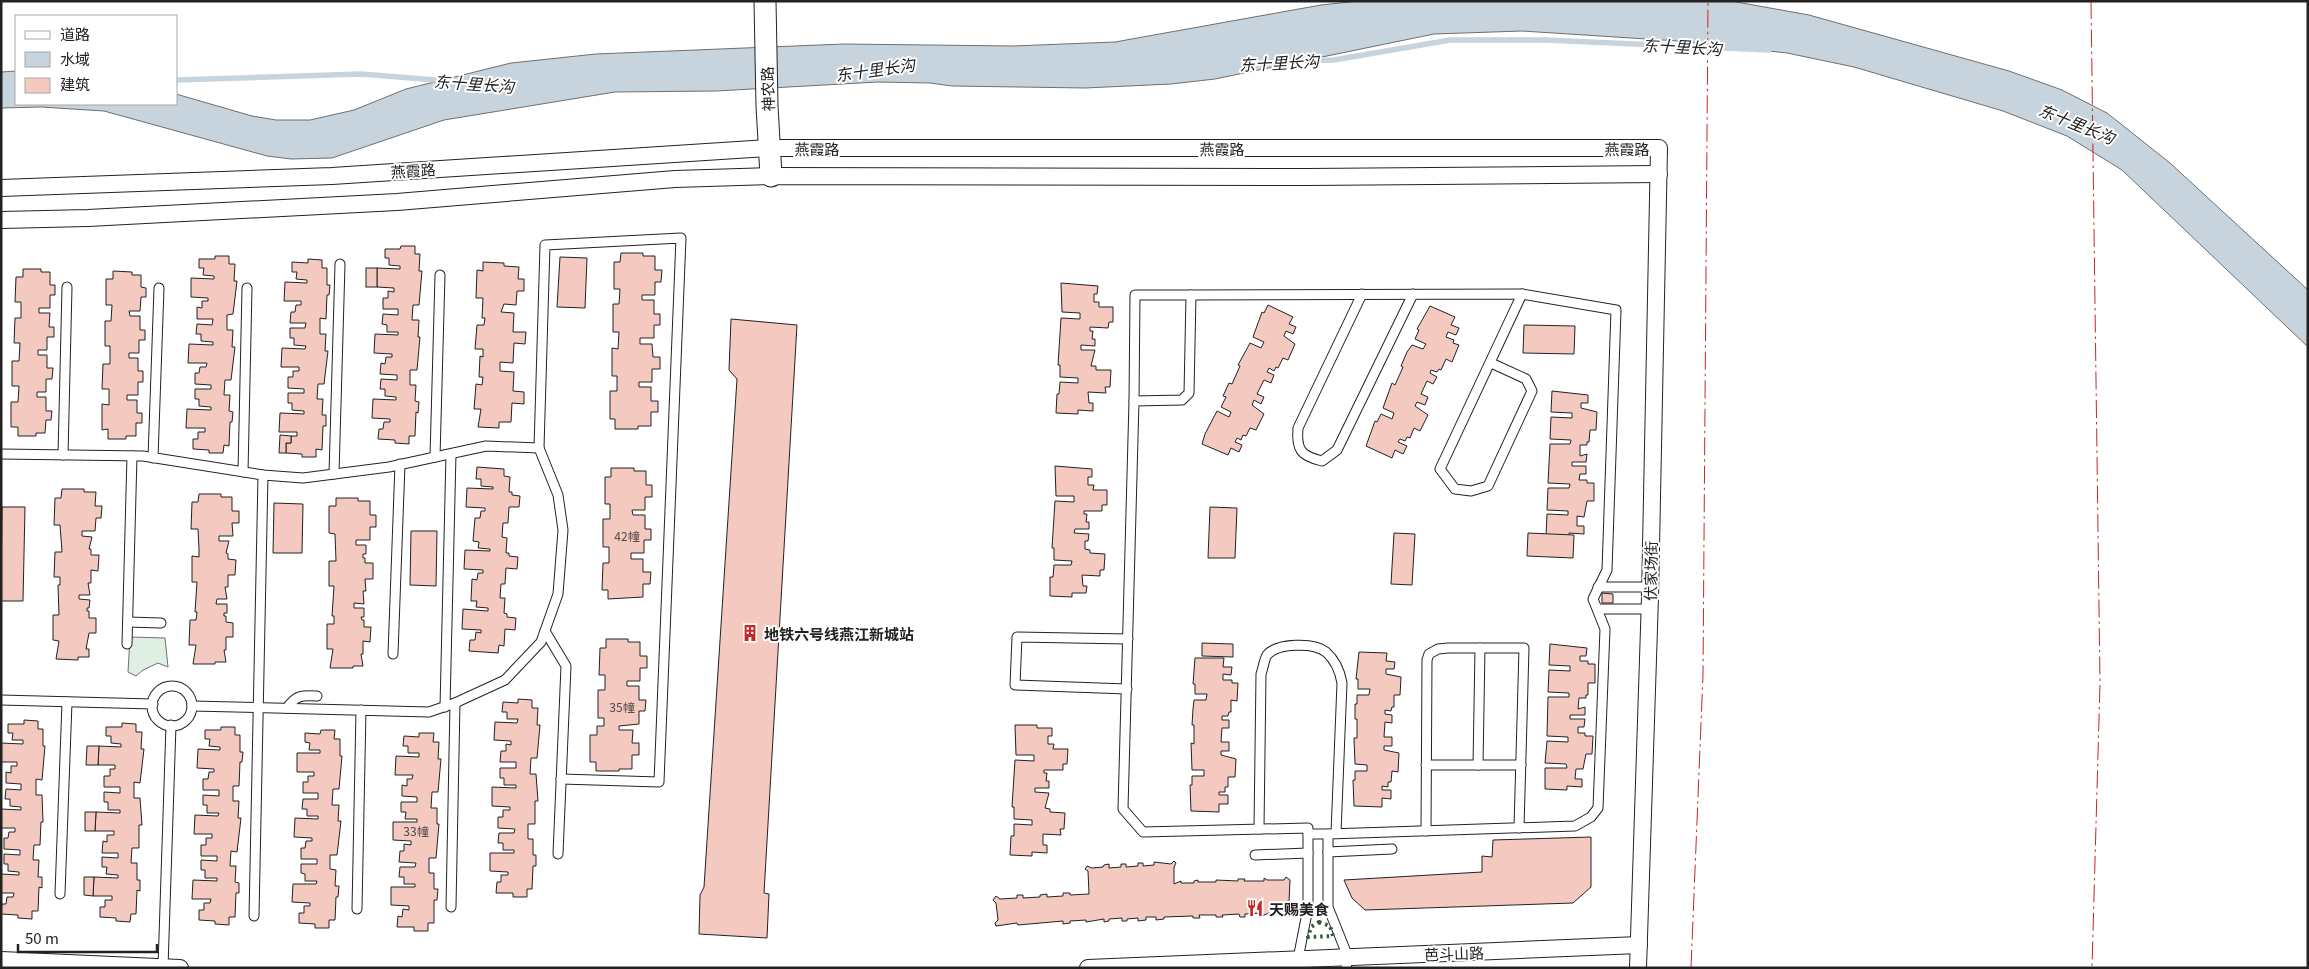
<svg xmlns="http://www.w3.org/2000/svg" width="2309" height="969" viewBox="0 0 2309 969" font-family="Georgia,'Noto Sans SC',serif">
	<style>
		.green { fill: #e0efe3; stroke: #6f6f6f }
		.water { fill: #c7d3dd; stroke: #6f6f6f }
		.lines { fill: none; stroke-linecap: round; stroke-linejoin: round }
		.stream { stroke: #c7d3dd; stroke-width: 5.5 }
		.building { fill: #f3c9c0; stroke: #222 }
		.service-casing { stroke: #222; stroke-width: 11 }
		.minor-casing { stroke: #222; stroke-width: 18 }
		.tertiary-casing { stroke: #222; stroke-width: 23 }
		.service { stroke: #fff; stroke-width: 9 }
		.minor { stroke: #fff; stroke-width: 16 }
		.tertiary { stroke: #fff; stroke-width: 21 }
		.hedge { stroke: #2f5e38; stroke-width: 4; stroke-dasharray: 2.5 4; stroke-linecap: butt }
		.power { stroke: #c62828; stroke-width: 1; stroke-dasharray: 18 4 2.5 4; stroke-linecap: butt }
		.labels { text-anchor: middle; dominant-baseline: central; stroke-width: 4; stroke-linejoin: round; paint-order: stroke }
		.number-label { font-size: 12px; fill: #564c4a }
		.street-label { font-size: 15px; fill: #222; stroke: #fff }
		.poi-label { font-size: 15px; font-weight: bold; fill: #222; stroke: #fff; text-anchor: start }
		.water-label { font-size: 16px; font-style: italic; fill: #222; stroke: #fff }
	</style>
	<rect width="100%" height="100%" fill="#fff"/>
	<path class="green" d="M130,637L165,638L168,667L158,663L143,670L136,676L128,672Z"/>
	<path class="water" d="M1359,1H1731L1809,15L2009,71L2062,90L2107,113L2170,163L2308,290V347L2122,170L2067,136L2003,111L1854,67L1787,53L1678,41L1522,31L1434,34L1215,79L1171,84L1085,88L952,86L930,83L878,82L716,91L615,92L444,120L332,158L291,159L267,156L104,111L41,107L1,108V72L16,71V104H176V94L252,116L276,120H310L354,110L406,89L511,63L596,54L844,44L1013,46L1115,42L1321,5Z"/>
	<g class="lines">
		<g class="stream">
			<path d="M1293,61L1334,60L1450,40H1545L1769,50"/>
			<path d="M176,80L361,74L449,81"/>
		</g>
	</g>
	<g class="building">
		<path d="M401,246H415V254H420L419,271H422L419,305H413L412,320H419L418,337H420L417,370H410V385H416L415,401L419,402L418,413L416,412L415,436H409V444L395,443V440L378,439L379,429H383L384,422H390V419L372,418L373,399L396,400V397L385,396V389H380L381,379L397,380V375L380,374L381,363L385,364L386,357H392V354L374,353L375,334L398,335V332H387V325L382,324L383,314L398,315V309H383V298H388V291L394,292V288L377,287V268L400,269V266L389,265V258H385V249H400Z"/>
		<path d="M621,253H643V256H655V270H662L661,282H655V295H642V300H654V314H660V325H654V338H640V344H652L653,357H660V369H652V382H639V387H651V401H658V412H651V426H638V429H615V419H610V391H617V376H612V348L618,349L619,332H613V304H619L620,289H614V262H620Z"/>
		<path d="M215,256H229V264H235L234,281H237L233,314L227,315V330H233L232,347H235L231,380H225L224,395H230L229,411L233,412L232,422H230L229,446L224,445L223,453H209V450L193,449V439H198V432H205V428H186L187,409L211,410V407L199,406V399H195V389H211V385L195,384V373H199L200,367H206L207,363H188L189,344L213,345V342L201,341V334H196L197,324L212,325L213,319H197V307L202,308V301H208V298L191,297V278L214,279V276L203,275L204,268H199V259H215Z"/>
		<path d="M560,257L587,258L585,308L557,307Z"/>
		<path d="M308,259L322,260V268H327V285H330L329,295H327L326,319L320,318V334H326L325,351H328L324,384H318L317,399H323L322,415H326V426H323L322,450L316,449V457H302V454L286,453V443H291V436H297V432H279L280,413L304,414V411L292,410V403H288V393H304V389L288,388V377H293V371H299V367H281L282,348L305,349L306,346L294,345V338H290V328H305L306,323H290L291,312H295L296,305H301V301H284L285,282L307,283V280L296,279L297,272H292V262L308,263Z"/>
		<path d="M483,262L504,263V266L519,267L518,279H524V291H517L516,305L504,304L501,312L514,313L513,332H526L525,344L514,343L513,363L500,362V371L514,372L513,391L524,392V404L512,403L511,422H499V428L478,427L481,409H474L476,384L482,385L483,377H479L480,356L483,357V349H475L477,325H484L485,318H482L483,298H476L477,270L483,271Z"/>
		<rect x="366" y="268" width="11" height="19"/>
		<path d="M23,269H41V272H50V285H55V295H50V308H39V313H50L49,327H54V337H47V350H38V355H47V368H53L52,379H46V392H37V397H46V411H52L51,420H46L45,433H36V436H18V427H11V402H18L19,386H12V361H19L20,343H14L15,318H21V302H15L16,277H23Z"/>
		<path d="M113,271L132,272V275H141V287L146,288V297H141L140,311H129L130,316H140V330H145V340H139V353H129V358H138V371H143V382H138V395H127V400H137V413H142V423H136V436H126V439H108V429L102,430V404L109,405V389H102L103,364H110V346H105V321H111L112,305H106V279H113Z"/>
		<path d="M1061,283L1098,286L1097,294H1094V302H1099V307H1113V322H1109L1108,328L1090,327V331H1093L1092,339H1095V346L1081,345V350H1095L1091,366H1096V370H1111L1110,387H1105L1106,393L1088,392L1089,403H1093V411L1078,410V414L1056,413L1057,394H1059L1060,382L1078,383V378L1060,377V365H1058L1061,318L1080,319V313L1062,312Z"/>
		<path d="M1268,305L1293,317L1289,324L1296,327L1293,334L1286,331L1284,336L1295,344L1288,360L1283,358L1278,368L1276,367L1274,371L1269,368L1267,372L1274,375L1271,383L1264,380L1257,394L1264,397L1261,404L1254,400L1252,405L1264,414L1256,430L1250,428L1246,436L1243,435L1241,440L1237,438L1235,442L1242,445L1239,452L1231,448L1228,455L1202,444L1205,434L1217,411L1229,417L1231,412L1221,407L1226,397L1223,396L1229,383L1232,384L1240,366L1238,365L1250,343L1261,348L1264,342L1253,337L1262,312L1264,313Z"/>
		<path d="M1430,306L1455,317L1451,325L1459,328L1456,335L1448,332L1446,337L1454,340L1453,343L1459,345L1452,362L1446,359L1441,370L1439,369L1437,372L1431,370L1430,373L1437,377L1433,384L1427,381L1421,394L1428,397L1425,405L1417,402L1415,406L1428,415L1420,431L1414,428L1410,438L1407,437L1405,441L1400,439L1398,442L1407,446L1403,454L1395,450L1392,458L1366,446L1375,421L1377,422L1381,414L1392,419L1394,413L1383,408L1392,383L1395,385L1403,367L1401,366L1407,352L1412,345L1423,349L1426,344L1415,339L1419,330L1417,329Z"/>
		<path d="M731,319L797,325L764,893L769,894L767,938L699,934L700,895L704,887L737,379L729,370Z"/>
		<path d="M1524,325L1575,326L1574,354L1523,353Z"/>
		<path d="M1552,391L1588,395V403H1581V408L1597,412L1596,430H1590L1589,442H1587V445H1580V456L1587,454L1586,462H1572V466H1586V474H1580L1579,480H1587V483H1594V501H1587L1584,517L1577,516V526H1584V534L1569,533V537L1546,536L1547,514L1568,515V511L1547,510L1548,488H1569L1570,484L1548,483L1550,444H1570L1571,440L1550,439L1551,417L1572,418V413L1551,412Z"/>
		<path d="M280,435L291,436V443H286V453H279Z"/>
		<path d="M1055,466L1092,469V477H1088V485H1094L1093,490H1107V505H1102V511H1084V514H1087L1086,522H1089V529H1075L1074,533L1089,534L1088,541H1085V549L1090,550V553L1105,554L1104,570H1100V576L1082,575L1083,586H1087L1086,593H1072V597L1050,596V577H1053L1054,565H1071L1072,561L1054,560V548H1052L1055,501L1074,502V496H1056Z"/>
		<path d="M477,467L504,469V476L510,477L509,492H512V495L520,496L519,507H509L508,523H503L502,537L507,538L506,553H509V556L518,557L517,569L506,568L505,584H501L500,598H505L504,613L507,614V617L516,618L515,630L505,629L504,646L499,645L498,653L469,651L470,640H475L476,632L481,633V630L462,629L463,609L488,611V608L476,607L477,601H471L472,579L477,580L478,573H483V570L464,569L465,550L490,551V549L478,548L479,542L473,541L475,518H480L481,511H485V508L466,507L467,488L493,489V487L481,486V479H476Z"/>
		<path d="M611,468H634V471H646V485H652V497H645V510H632L633,515H645V529H651V540H644V553H631V559H643V572H651L650,584H643V597L608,599V590H602L603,563H609V547H603V519H610V504H605V477H611Z"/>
		<path d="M62,489H84V492H96L95,506H102L101,518H96L95,531H82V536L92,537L89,549H91V555H99L98,571L91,570V583H88L90,595H79V599L90,600L89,608H87V611H89V618H96V633H89L86,649H89V657H78V660L56,659L59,641L53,640V615H59L58,585H60V577H54L55,552H62L60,525H54L55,498H61Z"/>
		<path d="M199,494H221V497H232V511H239V523H232L233,536H219V541H229L226,553L228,554V559L236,560L235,575H228V587H225L227,599H217L216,604H227V613H224V616H226V622L233,623V637H226V650H224L226,662H215V664H193L196,645H189L190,620H196L197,612H195L197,582H192V556L199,557V549L198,529H191L192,502H198Z"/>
		<path d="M336,498H358V501H370V515H376V527H370V540H356V545H366V554H363V558H365V563H373V579H365L366,591H363L364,604L354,603V608H364V617H361L362,620H364V627H371L370,642L363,641V654H361L363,666H353V668H330L333,649H327V624H334V616H332L334,586H329V561H336L335,534L329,533V506H336Z"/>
		<path d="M274,503L303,504L302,553H273Z"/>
		<path d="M2,507H25L23,601H1Z"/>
		<path d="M1210,507L1237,508L1235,558H1208Z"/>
		<path d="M411,531H437L436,586L410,585Z"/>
		<path d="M1394,533L1415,534L1412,585L1391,584Z"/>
		<path d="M1528,533L1574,535L1573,558L1527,556Z"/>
		<path d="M1602,593L1613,594V603H1602Z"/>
		<path d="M606,639H628V642H640V656H647V668H640V681H627V686H639V700H646L645,711H639V724L619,726V730H633L632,743H639V755H632V769H619V771H596V762H590V735H597V726H604V718H598V690H605V675H599L600,648H606Z"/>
		<path d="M1202,643L1233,644V657L1202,656Z"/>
		<path d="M1550,644L1587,648L1586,656H1580V661H1588V664H1595V683H1588V695H1586V698H1579L1578,709L1585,707V715H1570V719H1585L1584,727H1578V733H1585V736H1593L1592,754H1586L1583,769H1576L1575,779H1582V787L1567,786V790L1545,789V768H1567L1566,764L1545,763L1547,741L1568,742V737L1547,736L1548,697H1569V693L1548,692L1549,670L1570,671V666L1549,665Z"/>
		<path d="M1359,652L1387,653L1386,661L1395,662L1394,669H1386V674L1401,677L1400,695H1394V707H1392L1391,711L1385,710V714L1392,715V723L1385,722L1384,737H1392V746H1384V750L1399,753L1398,772L1392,771L1391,782H1388V787L1382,786V790H1391V799L1382,798V807L1354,806L1353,780H1355V771H1367V765L1355,764L1354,738H1357V719H1355V704H1357V695H1369L1370,689H1358V679H1356Z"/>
		<path d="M1195,658H1224L1223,667H1232L1231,675L1223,674V680H1232V683H1238L1237,701L1231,700V712H1229L1228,716H1222V720H1229V728H1222L1221,742H1229V751H1221V755L1236,759L1235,777H1228V787H1225V792H1219V795H1228V804H1219V812L1191,811L1190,785H1192V776H1204V770H1192L1191,743L1194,744V725H1192L1193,709L1194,700H1206L1207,694H1195V684H1193Z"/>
		<path d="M518,699L532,700V708H538L537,725H540L537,758H531L530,774H536L538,801H535V824H528V839H533V855H536V866H533L532,889H527V897H513V893H496L497,882H501V875H508V872L490,871V853H514V850H503V843H498L499,833H514L515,829L498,828V817H503V810H510V807L492,806V787L516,788V785H504V778H500V768H516V762H500L501,751H506V744L511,745V741L494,740L495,722L517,723L518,719H507V712H502L503,702L518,703Z"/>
		<path d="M24,720L38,721V729H43V746H45L42,780L36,779V795H42L43,822H41L40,845H34L33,860H39L38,877H42V888L39,887L38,911H32V919L18,918V915L1,914L2,904H6L7,897H13L14,893H1V874L19,875V872L8,871V864H4V854L20,855V850L4,849V838H8L9,832H15V828H1V809L21,810V807L10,806V799H5L6,789L21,790V784L6,783V772L11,773V766H17V762H1V743L23,744V740H12L13,733H8V724H24Z"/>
		<path d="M122,723L136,724V732H142L141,749H144L140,783L134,782V798H140L142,825H139V848H132L131,863H137V880H140V891L137,890L136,914H131L130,922L116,921V918L100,917V907H105V900H112V896H93L94,877L118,878V875L106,874L107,867H102V857L118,858V853H102L103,841L107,842V835H114V831H95L96,812L120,813V810H108V802H104V792L120,793V787H104V776H110V769H115V765H98L99,746L121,747V744L111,743V736H106V727H122Z"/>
		<path d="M1015,725H1037V728H1052V736H1048V744H1054L1053,749H1068L1067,764H1063V770H1044V773H1047L1046,781H1049V788H1035V792L1049,793L1045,808L1050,809V812L1065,813L1064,829H1060L1061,835L1043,834V845H1047V853L1032,852V856L1010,855L1011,836H1014V824L1032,825V820L1014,819V807H1012L1015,760L1034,761V755H1016Z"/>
		<path d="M221,727H235V735H240V752H243L242,762H240L239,786H233V801H239L238,818H241L237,852L231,851L230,866H236L235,882L239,883V893H236L235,917H229V925L215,924V921L199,920V910H204V903H210L211,899H192L193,880L217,881V878H205V870H201V860L217,861V856H201V845H206V838H212V834H194L195,815L218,816L219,813H207V805H203V795L219,796V790H203V779H208L209,772H214V769L197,768L198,749L220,750V747L209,746L210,739H205V730H221Z"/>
		<path d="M321,730H335L334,739H340V756H342L339,789H333L332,805H339L338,821H341L337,855H330V869L336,870L335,886H339L338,897H336L335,920H329V928H315V924L299,923V913H304V906H310V903L292,902L293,884H316L317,881H305V874L301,873V864H317V859H301V848H305L306,841H312V838L294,837L295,818L318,819V816H307V809H302L303,799H318V793H303V782H308V776H314V772H297V753H320V750H309L310,743L305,742V733L320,734Z"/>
		<path d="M419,733H434L433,742H439L438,759H441L438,792H432L431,808H437V824H439L436,858H429V873H434V889H438L437,900H434V923H428V931H414V927H397L398,916L402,917L403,909L409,910V906L391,905V887H415V884H404V877H399L400,867H415L416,863L399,862L400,851H404V844L411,845V841L393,840V822H417V819H405L406,812H401V802H417V797L402,796V785L407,786V779H412L413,775H395L396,756L419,757V753H408V746H403L404,736L419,737Z"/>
		<path d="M87,746H99L98,765H86Z"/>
		<path d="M85,812H96L95,831H85Z"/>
		<path d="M1591,837V887L1573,903L1365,910L1352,898L1344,880L1482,872V856L1492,857L1493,840Z"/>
		<path d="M1174,861L1176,863L1174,867V884L1181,881V883H1194V881L1198,880V882H1216V880L1238,881V879H1245L1244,881H1264V878L1267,880H1284L1286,877L1290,880L1289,902L1287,901L1275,916L1269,913L1262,916V913L1245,914V917H1240L1239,914L1222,915L1223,917H1216V915H1199L1200,918H1193V916L1164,917V919L1156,920V917H1146V920L1138,921V918L1127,919V921H1122V918L1109,919V921L1104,922V919L1086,922V920L1070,921V923L1063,924V921L1018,925L1017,923L996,926L995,923L998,920L996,903L993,900L996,896L1000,899L1017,898V895H1023V898L1040,897V895L1047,894V897L1063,896V893H1070V895L1089,894L1088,871L1085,869L1087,866L1092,868L1103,867L1104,865L1109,864V868L1121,867V864H1126V867L1138,866V863H1143V866L1154,865V862L1171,864Z"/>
		<path d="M84,877H94L93,896L84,895Z"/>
	</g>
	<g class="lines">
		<g class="service-casing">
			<g id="service">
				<path d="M1362,294L1298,428C1296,450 1301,456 1322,461L1337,450L1413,294"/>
				<path d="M1491,363L1526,379L1532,391L1488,486L1471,491L1455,489L1440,469L1522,294"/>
				<path d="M1134,401L1135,295H1191"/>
				<path d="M1,454L143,456L263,475L303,478L389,467L486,446L539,448L545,245L681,238L659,782L561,779"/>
				<path d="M63,455L67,287"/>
				<path d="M435,457L440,275"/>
				<path d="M153,458L159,288"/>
				<path d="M243,472L247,288"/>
				<path d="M334,474L340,264"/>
				<path d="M1598,587H1650"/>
				<path d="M1598,609H1649"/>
				<path d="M128,622L161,623"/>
				<path d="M545,631L566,666L558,854"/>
				<path d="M127,644L132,456"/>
				<path d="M1480,648H1524L1519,828"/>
				<path d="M393,654L400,464"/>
				<circle cx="172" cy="706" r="20"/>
				<path d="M1127,689L1015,685L1017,637L1128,639"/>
				<path d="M1,700L153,704"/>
				<path d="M192,706L429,712L455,703L505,680L541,642L558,594L563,530L558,495L539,448"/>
				<path d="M445,707L451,454"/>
				<path d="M287,708C296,695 302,695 317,696"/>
				<path d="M1478,765H1521"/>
				<path d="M1259,829L1261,674C1263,669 1264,660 1267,655C1277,643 1314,642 1326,652C1335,660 1340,671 1342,683L1336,833"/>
				<path d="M1426,831L1427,660L1429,654L1438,649L1448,648H1480L1478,765H1426"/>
				<path d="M1308,834V828L1143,832L1123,809L1134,401L1182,400L1189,393L1191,295L1522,294L1616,310L1607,570L1593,599L1605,629L1598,808L1591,817L1575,826L1328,834"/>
				<path d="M1328,852L1392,849"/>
				<path d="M1255,855L1308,853"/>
				<path d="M60,894L67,702"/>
				<path d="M451,907L455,703"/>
				<path d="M357,909L361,710"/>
				<path d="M254,916L263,475"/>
				<path d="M163,967L171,725"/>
				<path d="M1301,968L1298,959L1308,908V834H1328V907L1348,957L1346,968"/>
			</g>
		</g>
		<g class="minor-casing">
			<g id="minor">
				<path d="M1,188L332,176L769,148H1659L1650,597L1638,968"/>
				<path d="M1,220L88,218L397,202L675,179L771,176L1307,177L1659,174"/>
				<path d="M1,960L180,968"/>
				<path d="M1088,968L1639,945"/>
			</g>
		</g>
		<g class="tertiary-casing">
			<path id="tertiary" d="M765,1L767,106L771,176"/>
		</g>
		<use href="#service" class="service"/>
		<use href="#minor" class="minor"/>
		<use href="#tertiary" class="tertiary"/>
		<path class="hedge" d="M1319,922L1330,926L1333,936L1308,937L1311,927Z"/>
		<g class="power">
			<path d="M2091,1L2100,683L2092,968"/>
			<path d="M1691,968L1703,675L1708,1"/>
		</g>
	</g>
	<defs>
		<g id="building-bare" transform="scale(1.35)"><path d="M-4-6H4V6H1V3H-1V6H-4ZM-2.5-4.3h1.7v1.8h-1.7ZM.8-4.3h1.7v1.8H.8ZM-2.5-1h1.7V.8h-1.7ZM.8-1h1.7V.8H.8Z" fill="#c62828" stroke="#fff" stroke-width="2.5" paint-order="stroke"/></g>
		<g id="restaurant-bare" transform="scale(1.35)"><path d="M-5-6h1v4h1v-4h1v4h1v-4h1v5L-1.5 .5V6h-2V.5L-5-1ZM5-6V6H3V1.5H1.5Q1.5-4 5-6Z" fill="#c62828" stroke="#fff" stroke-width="2.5" paint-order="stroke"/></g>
	</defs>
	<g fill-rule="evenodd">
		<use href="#building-bare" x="750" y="633"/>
		<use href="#restaurant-bare" x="1255" y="908"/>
	</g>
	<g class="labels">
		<g class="number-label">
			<text x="627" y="535">42幢</text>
			<text x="622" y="706">35幢</text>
			<text x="416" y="830">33幢</text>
		</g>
		<g class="street-label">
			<text transform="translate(767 89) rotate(-92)">神农路</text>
			<text x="817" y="148">燕霞路</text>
			<text x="1222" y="148">燕霞路</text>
			<text x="1627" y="148">燕霞路</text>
			<text transform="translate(413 170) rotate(-4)">燕霞路</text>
			<text transform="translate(1650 571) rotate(-89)">伏家场街</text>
			<text transform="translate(1454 953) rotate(-2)">芭斗山路</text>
		</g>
		<g class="poi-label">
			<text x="764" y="633">地铁六号线燕江新城站</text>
			<text x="1269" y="908">天赐美食</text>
		</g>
		<g class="water-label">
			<text transform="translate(1682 46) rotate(3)">东十里长沟</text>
			<text transform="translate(1279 62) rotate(-3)">东十里长沟</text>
			<text transform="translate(875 69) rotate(-8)">东十里长沟</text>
			<text transform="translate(474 83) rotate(4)">东十里长沟</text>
			<text transform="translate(2077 123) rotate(22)">东十里长沟</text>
		</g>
	</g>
	<rect width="2309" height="969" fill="none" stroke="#222222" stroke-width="5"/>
	<rect x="15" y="15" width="162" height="90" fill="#ffffff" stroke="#a7a7a7"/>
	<rect x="25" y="31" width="25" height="8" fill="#ffffff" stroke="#a7a7a7"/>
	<text x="60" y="40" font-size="15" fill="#222222">道路</text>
	<rect x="25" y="52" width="25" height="15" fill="#c7d3dd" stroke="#a7a7a7"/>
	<text x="60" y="65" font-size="15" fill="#222222">水域</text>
	<rect x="25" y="78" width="25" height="15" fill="#f3c9c0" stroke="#a7a7a7"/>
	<text x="60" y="90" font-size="15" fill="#222222">建筑</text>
	<path d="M18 944v8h139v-8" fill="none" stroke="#222222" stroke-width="2.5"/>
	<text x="25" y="944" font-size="15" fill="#222222" stroke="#ffffff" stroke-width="4" paint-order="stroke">50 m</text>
</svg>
